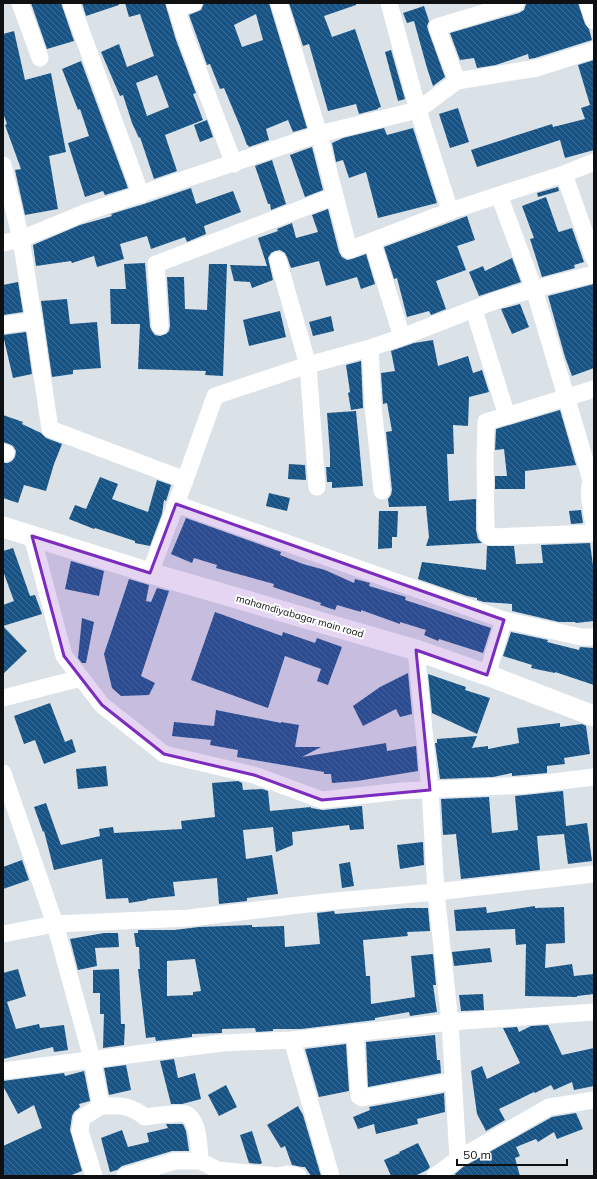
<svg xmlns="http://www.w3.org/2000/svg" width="597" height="1179" viewBox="0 0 597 1179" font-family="Mulish,sans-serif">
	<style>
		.building { fill: url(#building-back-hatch); fill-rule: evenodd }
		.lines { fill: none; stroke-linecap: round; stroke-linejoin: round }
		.minor { stroke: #fff; stroke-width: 17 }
		.major { stroke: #fff; stroke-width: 21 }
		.marked { fill: #7b2cbf; fill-opacity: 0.2; stroke: #7b2cbf; stroke-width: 3; stroke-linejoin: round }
		.labels { text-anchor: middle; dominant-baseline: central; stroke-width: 4; stroke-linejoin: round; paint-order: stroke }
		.street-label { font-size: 10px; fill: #0e1012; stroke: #fff }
	</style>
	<defs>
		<pattern id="building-back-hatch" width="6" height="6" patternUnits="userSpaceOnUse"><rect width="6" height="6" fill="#175485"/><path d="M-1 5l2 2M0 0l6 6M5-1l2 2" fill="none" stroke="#3f6d92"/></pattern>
	</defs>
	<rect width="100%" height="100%" fill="#dae1e7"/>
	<g class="building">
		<path d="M31,3H61L74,41L47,49Z"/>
		<path d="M82,3H119V5L86,16Z"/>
		<path d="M125,3H165L176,40L196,93L193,94L203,120L165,135L177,171L154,179L140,137L139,138L132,123L123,95L120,96L101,52L119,44L127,67L154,56L140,14L129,17ZM157,75L169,107L147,116L136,83Z"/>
		<path d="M204,3H269L307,128L293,132L288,120L266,129L269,140L249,147L248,145H247L240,126L224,88L220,89L210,64L207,65L189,15L201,10ZM256,14L263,40L242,47L234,25Z"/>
		<path d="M289,3H356V5L324,16L332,37L355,29L381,107L378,108V109L359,114L356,104L328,111L309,44L303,46Z"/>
		<path d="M529,3H578L585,24L589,29L592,40L535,58L529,59L528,54L496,65L477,68L474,58L460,60L450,33L519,13L524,10L526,4Z"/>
		<path d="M424,6L429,21L427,26L428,30L445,77L433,86L427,68L414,21L407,23L403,13Z"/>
		<path d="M14,31L25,80L51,73L66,152L49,156L58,209L25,215L15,170L21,169L5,125L7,124L3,113V34Z"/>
		<path d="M391,50L405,99L398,101L385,52Z"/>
		<path d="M594,60V150L565,158L560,140L477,167L471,150L552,124L553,127L585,119L581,108L590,105L578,65Z"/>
		<path d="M81,61L128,188L105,195L103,191L85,197L68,143L89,136L80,109L78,110L62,69Z"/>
		<path d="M458,108L469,142L450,148L439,114Z"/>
		<path d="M207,120L213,137L200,142L194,125Z"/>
		<path d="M384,128L387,135L413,128L437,203L378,218L366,172L349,178L343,160L336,162L332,143L343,138Z"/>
		<path d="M312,147L323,190L305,197L290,155Z"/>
		<path d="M272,160L286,204L271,210L270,204H268L255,166Z"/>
		<path d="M558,187L559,191L538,197L537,193Z"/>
		<path d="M191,188L196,204L233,191L241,212L204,226L206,234L187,242L185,237L151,249L147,236L120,244L124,259L97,267L94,256L72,263L71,261L36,266L33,245L80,225L112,216L111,214L144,204Z"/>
		<path d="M546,197L558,231L559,232L572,228L584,262L574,265L575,268L542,277L530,239L534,238L522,206Z"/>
		<path d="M328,209L339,252L342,257L347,260L352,259L366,254L375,284L361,289L357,277L326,286L319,261L291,268L287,257L285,253L280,250L275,251L271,253L268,258L273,280L252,288L250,282L234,281L230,265L267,266L258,238L278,231L277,229L292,223L296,238L318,232L312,215Z"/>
		<path d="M467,216L475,240L457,246L466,270L436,281L446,309L431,315L429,311L407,317L397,278L394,279L384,247Z"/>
		<path d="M512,258L521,282L479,296L469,272L483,266L485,271Z"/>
		<path d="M145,263L150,327L152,331L155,335L160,336L166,334L169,331L170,326L167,277H184L185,309L207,310L209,264H227L223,376L205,375L206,371L138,369L140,324H111L110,289H126L124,264Z"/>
		<path d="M18,282L23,312L3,315V285Z"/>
		<path d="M594,284V368L572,376L565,357L548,296Z"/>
		<path d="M67,299L70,324L97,322L101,368L73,370V374L52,377L41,301Z"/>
		<path d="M520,304L529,327L512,334L501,309Z"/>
		<path d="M280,311L286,337L249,346L243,320Z"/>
		<path d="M331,316L334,331L313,336L309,322Z"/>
		<path d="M26,332L32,374L13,378L3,335Z"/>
		<path d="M433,340L438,366L468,356L473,373L482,370L489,392L469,397L468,426L453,425L454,454H447L449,501L476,499V530L478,539L482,543L426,546L429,537L426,506L389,507L388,499L391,495L392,490L386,432L392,431L387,403L383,404L381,373L395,371L391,351L414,343Z"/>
		<path d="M361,361L363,408L351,410L348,393L350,392L346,365Z"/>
		<path d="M560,410L576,465L525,471V489H495V476H507L504,449L495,450L496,429Z"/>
		<path d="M356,411L363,486L332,488V482H327L326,467H330V454L327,413Z"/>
		<path d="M3,415L23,422L22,424L41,433L46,438L62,444L54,464L46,491L24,485L18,503L3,498V463H8L12,461L15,457L16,451L13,446L9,444L3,442Z"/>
		<path d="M289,464L305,465L306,480L288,479Z"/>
		<path d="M100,477L118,484L112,499L148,512L157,480L171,485L166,501L164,500L162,514L150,546L135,543V541L95,528L94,529L69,519L75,505L86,509Z"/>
		<path d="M269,493L290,498L287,511L266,506Z"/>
		<path d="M581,510L583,523L571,524L569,511Z"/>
		<path d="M379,511H398L397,537H392V548L378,549Z"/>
		<path d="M186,518L281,552L280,555L303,564L325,570L354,583L355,579L370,583L369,586L406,597L405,600L491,628L483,653L439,639L438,641L424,635L426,630L400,622V624L361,610V612L337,605L335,610L320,605L321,603L273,587L274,584L216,568L217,565L194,558L192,563L171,554Z"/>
		<path d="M590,543L594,573V621L576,623L575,622H559L512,611V604L484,602L477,600V598L467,596L418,579L422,562L486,570L487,546H514L516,564L543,563L541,545Z"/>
		<path d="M13,548L30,596L35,595L42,614L3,626V605L14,601L3,571V551Z"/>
		<path d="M71,561L104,571L99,596L65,589Z"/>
		<path d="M129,579L149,585L146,601L151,602L157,588L169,591L141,676L155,683L149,695L121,696L112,688L104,654Z"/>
		<path d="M215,612L282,636L283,632L315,643L317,638L342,647L328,685L317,681L321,669L285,656L268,708L191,680Z"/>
		<path d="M82,618L94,622L86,663H82L78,658Z"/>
		<path d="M3,626L27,651L3,674Z"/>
		<path d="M511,632L548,640L547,642L579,650L580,647L594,648V685L555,672V673L531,668L532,665L503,656Z"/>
		<path d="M408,673L412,714L400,717L396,709L363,726L353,706L380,687Z"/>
		<path d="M428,674L466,687L465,690L490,698L477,734L432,713Z"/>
		<path d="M50,703L65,742L72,739L76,752L44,764L35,740L24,744L14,716Z"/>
		<path d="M216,710L281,723V722L299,725L295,747H321L302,757L386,743L387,751L416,746L418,771L357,781L332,783L331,774H324V772L237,757L238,750L210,745L211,740L172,736L174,722L214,726Z"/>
		<path d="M560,723V727L582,724L586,726L590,754L564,758L565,764L547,766V773L512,776V773L493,777L440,779L435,743H437V739L477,736L472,748L488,746V749L519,743L517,728Z"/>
		<path d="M106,766L108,786L78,789L76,769Z"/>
		<path d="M238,781L242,783L243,790L262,789L268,791L270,811L311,807V808L323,810L362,806L364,829L350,830L349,825L292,832L293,845L276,852L273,827L243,830L246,859L272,855L278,894L247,898V901L219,904L217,878L173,882L175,896L147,899V900L129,903L128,898L106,899L102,859L54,870L44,831L43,832L34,807L46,803L61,845L100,836L99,829L113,827L114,833L182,829L181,821L215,817L212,783Z"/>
		<path d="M563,791L566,826L587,823L592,861L568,864L564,834L537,836L540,870L461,879L456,834L443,835L441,799L489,797L492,833L518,830L515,796Z"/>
		<path d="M423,842L424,865L400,869L397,845Z"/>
		<path d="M22,860L29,880L3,889V867Z"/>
		<path d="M350,862L354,886L342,888L339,864Z"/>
		<path d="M535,906V908L564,907L565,943L546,944L545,968L572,964L574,976L594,974V994L577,996V997L525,996L526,944L516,945L515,929L456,931L454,910L486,907L487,913Z"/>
		<path d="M407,908H428L430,931L407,932L408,936L363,940L366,976H370L371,1004L415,997L411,956L433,954L436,985H433L437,1012L410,1016L409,1012L375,1018V1020L301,1029H273V1031L256,1032L255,1028L222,1029V1033L192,1034V1037L156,1041L155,1037L146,1038L138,969H140L139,947H136L134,933H138V930H174L199,927L252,925V927L284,926L285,947L320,944L317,913L334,911L335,914ZM195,959L201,991L193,992V995L167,996V961Z"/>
		<path d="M104,933H118L119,947L95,948L97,966L78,970L70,939Z"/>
		<path d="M490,948L492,962L454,966L452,952Z"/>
		<path d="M18,969L26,996L7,1002L16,1029L39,1024L40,1028L64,1025L68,1050L54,1052L53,1047L3,1059V973Z"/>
		<path d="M119,969L121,1024H125L124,1045L103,1048L104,1014H100V993H93V970Z"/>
		<path d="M483,994L484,1010L461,1011L459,995Z"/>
		<path d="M548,1025L562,1055L594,1048V1086L574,1090L572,1082L554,1090L551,1085L535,1093L534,1092L499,1109L505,1120L486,1131L477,1114L471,1071L482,1066L487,1079L520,1063L503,1028L517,1027L519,1032L531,1026Z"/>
		<path d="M435,1035L437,1060H440L441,1073L368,1087L366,1042Z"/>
		<path d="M346,1044L349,1091L319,1097L305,1049Z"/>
		<path d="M174,1059L178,1078L195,1073L201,1099L182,1104H171L160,1061Z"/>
		<path d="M126,1065L131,1090L109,1095L104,1068Z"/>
		<path d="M84,1071L90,1101L79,1104L80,1107L74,1112L72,1116L70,1130L82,1171L69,1176H3V1146L42,1128L34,1105L18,1114L3,1086V1081L64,1073L65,1076Z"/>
		<path d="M226,1085L237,1107L219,1116L208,1095Z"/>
		<path d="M444,1093L445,1112L417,1119L418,1124L376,1134L374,1124L358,1129L353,1117L370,1110L369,1107Z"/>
		<path d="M298,1106L303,1115L321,1176H311L305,1167H302L292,1165L285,1146L281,1148L267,1125Z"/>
		<path d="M576,1113L583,1129L557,1139L554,1132L538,1142L536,1139L516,1147L520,1156L515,1158L520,1176H456L455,1174L463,1167L552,1117Z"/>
		<path d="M166,1124H183L186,1131L189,1151H172L122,1166L117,1170L110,1172L101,1138L122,1130L128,1147L149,1142L147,1133L168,1128Z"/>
		<path d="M252,1131L262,1163L260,1164L249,1163L240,1135Z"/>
		<path d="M418,1143L430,1167L427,1170L415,1176H391L384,1160L400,1153L399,1152Z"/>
	</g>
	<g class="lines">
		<g class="minor">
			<path d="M20,3L40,58"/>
			<path d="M71,3L141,195"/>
			<path d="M175,3L185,36L234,164"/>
			<path d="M279,3L319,134L349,250L450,211"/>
			<path d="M389,3L418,110L450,211L564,174L594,162"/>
			<path d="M516,3L437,27L457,81L537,68L594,50"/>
			<path d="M588,3L594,21"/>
			<path d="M177,8L194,3"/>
			<path d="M3,165L21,239L34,321"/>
			<path d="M564,174L594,259"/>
			<path d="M499,195L534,289L591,480C587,494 592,511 594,526"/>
			<path d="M372,241L402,337"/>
			<path d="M3,243L21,239L84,213L319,134L418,110L457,81"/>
			<path d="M278,260L308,365L317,487"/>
			<path d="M474,310L507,416"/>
			<path d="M3,325L34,321L50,429L185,480L150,573"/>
			<path d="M160,326L156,264L335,196"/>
			<path d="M370,348L373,406L382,491"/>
			<path d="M594,389L486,422L485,458L486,528L488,536L491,537L594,533"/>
			<path d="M3,452L6,453"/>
			<path d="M185,480L215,396L308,365L370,348L402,337L497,300L534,289L594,274"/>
			<path d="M176,504L504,620"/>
			<path d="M32,536L64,656L102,705L164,754L254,775L322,800L401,791L528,785L594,777"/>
			<path d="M416,650L430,790L436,892L594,874"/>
			<path d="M487,675L504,620L581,637H594"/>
			<path d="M3,698L81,678"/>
			<path d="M3,773L55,924L189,918L325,902L436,892L450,1022L458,1159"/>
			<path d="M3,934L55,924L92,1059L101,1106C119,1105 130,1105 145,1117C153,1116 180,1112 186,1114C199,1120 199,1148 200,1161"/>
			<path d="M355,1032L359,1096L362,1098L453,1081"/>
			<path d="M292,1040L331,1176"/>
			<path d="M3,1071L222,1043L292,1040L450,1022L594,1012"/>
			<path d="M94,1176L80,1131L82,1118L101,1106"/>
			<path d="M125,1176L175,1161H200L218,1170L277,1176L288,1174L298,1176"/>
			<path d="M435,1176L458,1159L549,1107L594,1100"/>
		</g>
		<path class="major" d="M3,527L150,573L416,650L487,675L594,716"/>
	</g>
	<path class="marked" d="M176,504L504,620L487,675L416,650L430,790L322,800L254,775L164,754L102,705L64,656L32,536L150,573Z"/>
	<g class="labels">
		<g class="street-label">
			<text transform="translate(300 616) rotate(16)">mahamdiyabagar main road</text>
		</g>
	</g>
	<rect width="597" height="1179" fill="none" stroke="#0e1012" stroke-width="8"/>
	<path d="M457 1159v6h110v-6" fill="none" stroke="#0e1012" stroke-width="2"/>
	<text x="463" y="1159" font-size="12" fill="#0e1012" stroke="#ffffff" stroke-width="3" paint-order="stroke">50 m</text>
</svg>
